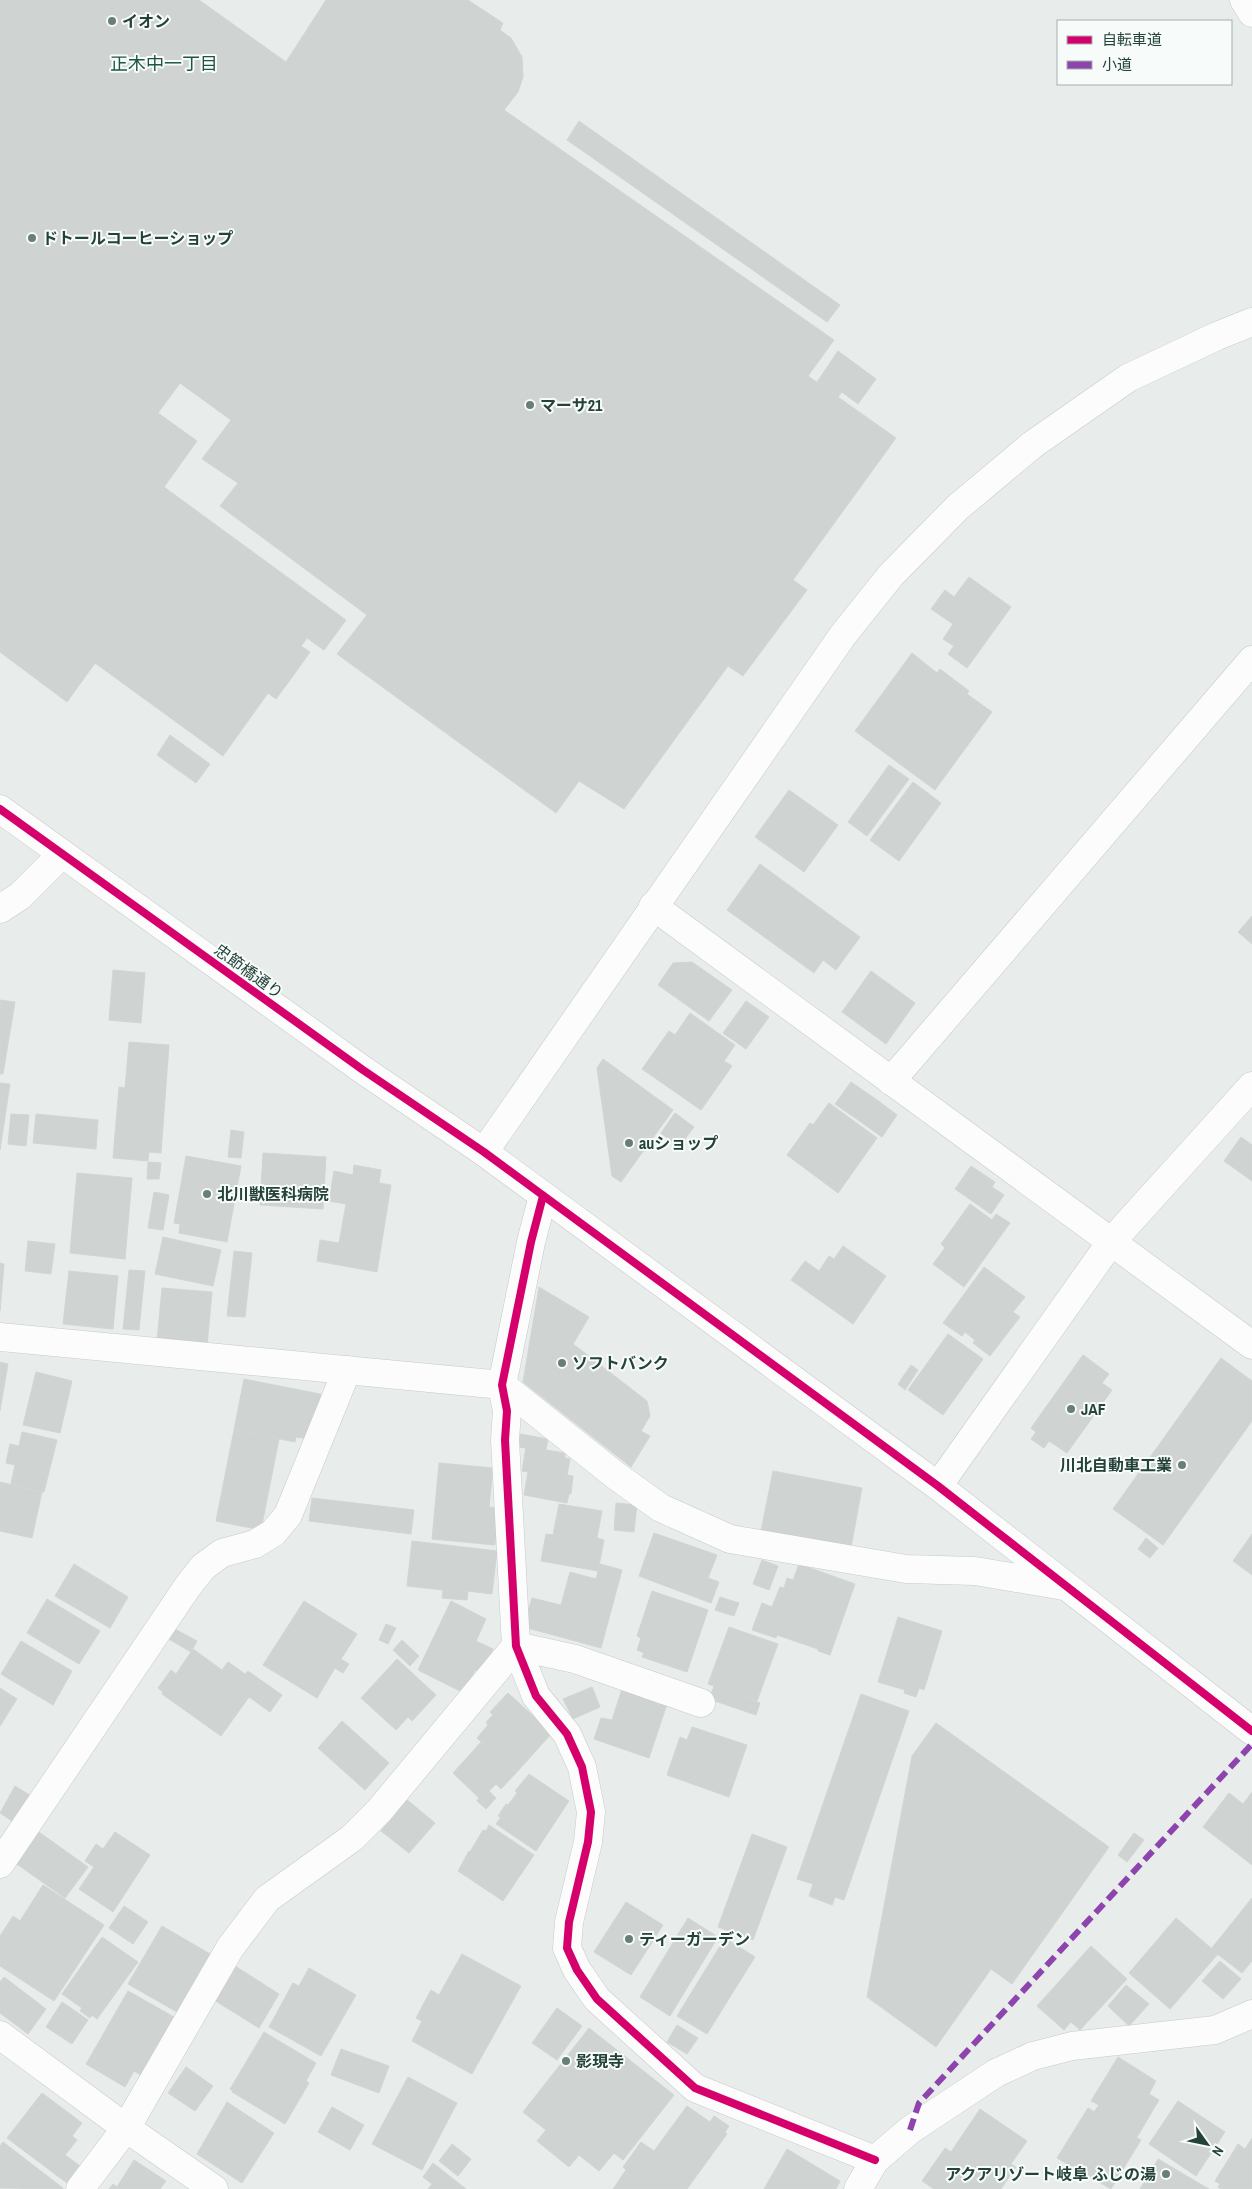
<svg xmlns="http://www.w3.org/2000/svg" width="1252" height="2189" viewBox="0 0 1252 2189" font-family="'Archivo Narrow','Noto Sans JP',sans-serif">
	<style>
		.building { fill: #cfd4d2; stroke: #d1d6d4 }
		.lines { fill: none; stroke-linecap: round; stroke-linejoin: round }
		.minor-casing { stroke: #c5cac8; stroke-width: 29 }
		.minor { stroke: #fcfcfc; stroke-width: 28 }
		.quiet { stroke: #8e44ad; stroke-width: 6; stroke-dasharray: 12 6; stroke-linecap: butt }
		.cycleway-casing { stroke: #f7fbf9; stroke-width: 11 }
		.cycleway { stroke: #d6006c; stroke-width: 8 }
		.poi-dot { fill: #697e78; stroke: #f7fbf9; stroke-width: 2 }
		.labels { text-anchor: middle; dominant-baseline: central; stroke-width: 4; stroke-linejoin: round; paint-order: stroke }
		.poi-label { font-size: 16px; font-weight: bold; fill: #24423a; stroke: #f7fbf9; text-anchor: start }
		.street-label { font-size: 16px; fill: #24423a; stroke: #f7fbf9 }
		.neighbourhood-label { font-size: 18px; fill: #1f5548; stroke: #f7fbf9 }
	</style>
	<rect width="100%" height="100%" fill="#e8edeb"/>
	<g class="building">
		<path d="M0,0H199L286,62L326,0L416,66L464,0H468L503,23L500,30L511,38L522,57L523,77L518,92L504,110L834,340L808,376L896,438L793,580L807,590L743,676L728,666L624,809L579,781L556,813L337,654L367,615L220,506L238,483L202,459L231,420L180,383L158,413L197,441L164,487L346,620L324,650L307,638L301,646L310,652L290,680L276,699L268,693L223,756L95,663L67,702L0,652Z"/>
		<path d="M325,0H464L416,66Z"/>
		<path d="M579,121L840,305L827,322L567,140Z"/>
		<path d="M838,351L876,379L858,404L842,392L838,397L817,382Z"/>
		<path d="M969,577L1011,607L967,668L948,654L954,646L943,639L953,624L931,609L945,590L954,597Z"/>
		<path d="M912,653L937,673L940,669L969,691L967,694L992,712L935,790L855,731Z"/>
		<path d="M170,735L210,764L196,783L157,755Z"/>
		<path d="M889,765L909,779L867,836L848,822Z"/>
		<path d="M913,782L941,803L899,861L870,840Z"/>
		<path d="M789,790L838,825L804,872L755,837Z"/>
		<path d="M760,864L860,937L836,970L823,960L814,973L727,910Z"/>
		<path d="M1252,916V944L1238,932Z"/>
		<path d="M692,962L732,990L709,1021L658,985L673,963Z"/>
		<path d="M113,970L145,973L141,1023L109,1020Z"/>
		<path d="M871,971L915,1003L886,1044L842,1012Z"/>
		<path d="M0,1000L15,1002L3,1074H0Z"/>
		<path d="M746,1001L769,1017L746,1049L723,1033Z"/>
		<path d="M690,1013L735,1045L724,1061L732,1066L701,1110L642,1069L669,1031L675,1035Z"/>
		<path d="M129,1042L169,1045L161,1153L149,1152L148,1161L113,1158L119,1087L125,1088Z"/>
		<path d="M603,1059L673,1110L621,1182L612,1176L597,1068Z"/>
		<path d="M851,1082L877,1100L861,1122L835,1104Z"/>
		<path d="M0,1083L10,1084L0,1150Z"/>
		<path d="M877,1100L897,1115L882,1137L861,1122Z"/>
		<path d="M829,1103L877,1138L838,1193L787,1155L810,1123L813,1125Z"/>
		<path d="M675,1113L694,1127L679,1147L661,1133Z"/>
		<path d="M11,1114L29,1115L26,1146L8,1144Z"/>
		<path d="M36,1114L98,1120L96,1149L33,1143Z"/>
		<path d="M231,1130L244,1132L241,1158L228,1157Z"/>
		<path d="M1241,1137L1252,1145V1181L1224,1161Z"/>
		<path d="M263,1153L326,1157L323,1209L260,1205Z"/>
		<path d="M186,1156L241,1166L227,1242L179,1233L180,1224L174,1223Z"/>
		<path d="M148,1162L161,1163L159,1179H147Z"/>
		<path d="M354,1165L381,1170L379,1183L391,1185L377,1272L317,1261L320,1240L339,1243L346,1204L329,1201L334,1171L353,1175Z"/>
		<path d="M971,1166L995,1182L992,1187L1004,1195L991,1214L955,1189Z"/>
		<path d="M77,1173L132,1178L125,1259L70,1253Z"/>
		<path d="M154,1192L169,1195L163,1230L148,1228Z"/>
		<path d="M970,1204L992,1220L996,1214L1010,1223L964,1287L933,1264L945,1248L941,1244Z"/>
		<path d="M163,1237L221,1250L213,1286L155,1274Z"/>
		<path d="M28,1241L55,1244L51,1274L25,1271Z"/>
		<path d="M843,1246L886,1276L853,1324L791,1280L805,1261L819,1271L829,1256L834,1259Z"/>
		<path d="M234,1251L252,1253L245,1317L227,1316Z"/>
		<path d="M0,1263L4,1264L0,1311Z"/>
		<path d="M984,1267L1025,1297L1013,1312L1020,1317L990,1356L973,1343L975,1340L965,1332L962,1336L943,1323Z"/>
		<path d="M129,1270L145,1271L139,1330L123,1329Z"/>
		<path d="M69,1271L118,1276L113,1329L63,1324Z"/>
		<path d="M539,1287L589,1317L573,1344L647,1401L650,1416L641,1431L650,1436L631,1467L523,1382Z"/>
		<path d="M162,1288L212,1292L207,1346L157,1341Z"/>
		<path d="M948,1334L983,1359L943,1415L908,1390Z"/>
		<path d="M1083,1355L1109,1374L1102,1383L1112,1390L1067,1453L1049,1441L1044,1448L1031,1439L1036,1432L1031,1428Z"/>
		<path d="M1221,1358L1252,1381V1421L1163,1545L1113,1509Z"/>
		<path d="M0,1362L8,1364L0,1411Z"/>
		<path d="M911,1365L918,1370L905,1390L898,1384Z"/>
		<path d="M36,1372L72,1381L60,1433L23,1425Z"/>
		<path d="M244,1379L325,1395L310,1439L296,1437L295,1442L234,1430Z"/>
		<path d="M234,1430L279,1439L261,1530L216,1521Z"/>
		<path d="M22,1432L57,1440L44,1492L11,1484L15,1465L6,1463L10,1444L19,1446Z"/>
		<path d="M520,1434L548,1439L546,1450L517,1447Z"/>
		<path d="M526,1447L565,1453V1458L570,1459L567,1475L573,1476L571,1494H569L567,1503L524,1495L528,1472L522,1471Z"/>
		<path d="M439,1463L493,1468L489,1507L498,1508L495,1545L432,1539Z"/>
		<path d="M773,1471L862,1488L850,1553L760,1536Z"/>
		<path d="M0,1482L42,1492L32,1538L0,1531Z"/>
		<path d="M312,1498L414,1510L411,1534L309,1521Z"/>
		<path d="M616,1503L637,1505L634,1532L614,1530Z"/>
		<path d="M559,1504L602,1511L597,1538L604,1540L598,1571L541,1561L546,1534L553,1535Z"/>
		<path d="M654,1533L717,1555L708,1578L719,1582L711,1603L639,1576Z"/>
		<path d="M1252,1534V1575L1233,1561Z"/>
		<path d="M1146,1538L1158,1548L1150,1558L1138,1549Z"/>
		<path d="M412,1541L497,1551L492,1594L468,1591L467,1600L442,1598L443,1590L407,1586Z"/>
		<path d="M762,1560L778,1566L769,1590L753,1584Z"/>
		<path d="M74,1564L128,1597L110,1628L55,1596Z"/>
		<path d="M600,1564L622,1570L601,1648L524,1627L532,1598L561,1605L570,1572L596,1579Z"/>
		<path d="M799,1564L855,1584L830,1655L818,1651V1649L777,1635L776,1638L752,1630L762,1603L772,1607L780,1587L784,1588L787,1578L793,1580Z"/>
		<path d="M652,1591L708,1610L687,1672L642,1657L644,1653L637,1650L641,1638L637,1636Z"/>
		<path d="M720,1597L739,1603L734,1616L715,1610Z"/>
		<path d="M47,1599L100,1631L79,1664L27,1633Z"/>
		<path d="M304,1601L357,1634L341,1659L349,1664L343,1673L335,1668L317,1698L263,1665Z"/>
		<path d="M451,1601L486,1619L476,1641L493,1649L482,1673L475,1670L464,1693L418,1670Z"/>
		<path d="M898,1617L942,1631L924,1690L919,1688L916,1697L904,1693L905,1690L878,1682Z"/>
		<path d="M386,1624L396,1628L388,1644L379,1640Z"/>
		<path d="M729,1627L778,1644L757,1701L708,1684Z"/>
		<path d="M173,1628L197,1641L191,1652L167,1638Z"/>
		<path d="M402,1640L419,1656L410,1666L393,1650Z"/>
		<path d="M21,1641L72,1671L53,1705L1,1674Z"/>
		<path d="M193,1649L222,1670L228,1662L245,1674L248,1671L282,1695L270,1712L249,1697L221,1736L162,1694L163,1692L158,1688L171,1670L176,1674Z"/>
		<path d="M397,1659L436,1695L412,1721L408,1717L396,1730L361,1698Z"/>
		<path d="M714,1686L760,1703L756,1715L709,1699Z"/>
		<path d="M592,1687L600,1707L573,1719L563,1699Z"/>
		<path d="M0,1688L17,1699L0,1726Z"/>
		<path d="M622,1689L667,1704L649,1758L594,1739L601,1718L612,1720Z"/>
		<path d="M508,1693L552,1733L516,1773L477,1738L488,1725L486,1722L493,1715L490,1712Z"/>
		<path d="M861,1694L909,1711L844,1900L835,1897L832,1905L809,1896L813,1884L797,1879Z"/>
		<path d="M342,1721L389,1763L365,1790L318,1748Z"/>
		<path d="M936,1723L1109,1847L1012,1984L991,1969L936,2047L867,1997L912,1756Z"/>
		<path d="M692,1727L747,1745L729,1797L667,1775L680,1737L687,1740Z"/>
		<path d="M481,1742L516,1773L501,1789L496,1784L489,1791L496,1798L486,1809L477,1801L479,1798L453,1773Z"/>
		<path d="M529,1774L569,1801L536,1851L496,1824L501,1817L498,1816L506,1804L508,1805L517,1793L515,1791Z"/>
		<path d="M15,1786L36,1799L18,1825L0,1813Z"/>
		<path d="M1252,1792V1865L1203,1827L1229,1793L1243,1804Z"/>
		<path d="M406,1799L435,1823L409,1853L381,1831Z"/>
		<path d="M489,1825L534,1855L503,1901L458,1871L469,1851L470,1852L483,1830L486,1831Z"/>
		<path d="M36,1830L88,1867L65,1898L14,1862Z"/>
		<path d="M115,1832L150,1855L113,1912L79,1889L94,1867L85,1861L96,1844L103,1849Z"/>
		<path d="M1134,1833L1144,1840L1127,1862L1118,1855Z"/>
		<path d="M752,1834L787,1847L753,1940L718,1927Z"/>
		<path d="M43,1885L104,1925L54,2001L0,1966V1936L13,1916L20,1921Z"/>
		<path d="M1252,1898V1961L1242,1973L1211,1949Z"/>
		<path d="M626,1902L663,1925L631,1975L594,1952Z"/>
		<path d="M124,1906L148,1922L133,1944L109,1928Z"/>
		<path d="M688,1918L718,1937L670,2016L640,1997Z"/>
		<path d="M1176,1918L1218,1954L1170,2009L1129,1973Z"/>
		<path d="M162,1926L217,1958L184,2016L128,1984Z"/>
		<path d="M102,1937L138,1962L97,2019L92,2015L90,2018L80,2011L82,2008L62,1994Z"/>
		<path d="M725,1938L755,1957L707,2034L677,2016Z"/>
		<path d="M1091,1946L1127,1979L1080,2030L1071,2022L1064,2030L1037,2006Z"/>
		<path d="M462,1954L521,1986L472,2074L412,2041L422,2021L416,2018L431,1990L439,1995Z"/>
		<path d="M1220,1961L1241,1979L1223,1999L1202,1981Z"/>
		<path d="M235,1966L279,1994L259,2028L214,2000Z"/>
		<path d="M309,1968L356,1995L321,2056L269,2027L293,1983L299,1986Z"/>
		<path d="M4,1977L46,2009L28,2034L0,2013V1982Z"/>
		<path d="M1126,1985L1149,2004L1129,2026L1108,2006Z"/>
		<path d="M128,1991L181,2021L148,2079L134,2071L125,2087L86,2064Z"/>
		<path d="M62,2002L88,2020L72,2044L46,2027Z"/>
		<path d="M557,2008L582,2026L557,2060L532,2043Z"/>
		<path d="M677,2025L698,2038L687,2054L667,2042Z"/>
		<path d="M589,2028L674,2095L623,2160L614,2153L599,2171L579,2155L569,2167L537,2141L546,2130L523,2112Z"/>
		<path d="M264,2032L316,2063L306,2081L309,2083L285,2124L232,2092L233,2091L230,2089Z"/>
		<path d="M341,2049L389,2066L379,2093L331,2075Z"/>
		<path d="M1118,2057L1156,2081L1149,2094L1159,2100L1137,2137L1094,2112L1099,2105L1091,2101Z"/>
		<path d="M186,2067L213,2086L195,2111L168,2093Z"/>
		<path d="M408,2077L457,2103L422,2170L372,2144Z"/>
		<path d="M42,2093L82,2123L72,2136L77,2140L65,2155L80,2166L67,2183L7,2138Z"/>
		<path d="M1178,2101L1225,2132L1196,2176L1149,2144Z"/>
		<path d="M227,2102L274,2133L242,2183L197,2154Z"/>
		<path d="M687,2106L710,2122L714,2116L729,2126L725,2132L727,2134L687,2189H613L626,2170L623,2167L641,2142L654,2151Z"/>
		<path d="M332,2107L364,2125L350,2150L318,2132Z"/>
		<path d="M1088,2108L1141,2140L1111,2189L1057,2158Z"/>
		<path d="M980,2109L1027,2141L1011,2164L1016,2167L1001,2189H934L922,2181L945,2148L951,2152Z"/>
		<path d="M1252,2138V2189H1221L1218,2187L1220,2184L1215,2181L1238,2144L1245,2149Z"/>
		<path d="M3,2142L63,2188V2189L0,2188V2146Z"/>
		<path d="M452,2144L471,2159L458,2176L439,2161Z"/>
		<path d="M787,2149L840,2181L836,2189H764Z"/>
		<path d="M1158,2159L1209,2189H1140Z"/>
		<path d="M134,2160L166,2181L160,2189H109L113,2184L117,2187Z"/>
		<path d="M433,2163L466,2189H428L432,2184L423,2177Z"/>
	</g>
	<g class="lines">
		<g class="minor-casing">
			<g id="minor">
				<path d="M1244,0L1252,13"/>
				<path d="M0,809L363,1070L484,1152L938,1486L1252,1731"/>
				<path d="M653,906L1252,1345"/>
				<path d="M0,909L20,896L62,854"/>
				<path d="M891,1081L1252,660"/>
				<path d="M484,1152L843,635L891,575L958,507L1032,445L1128,378L1217,336L1252,322"/>
				<path d="M543,1196L531,1242L502,1385L507,1411L505,1440L516,1646L536,1696L567,1734L582,1767L591,1812L588,1842L569,1922L567,1948L577,1970L597,1999L695,2088L875,2160"/>
				<path d="M0,1337L502,1385L615,1475L661,1508L730,1539L906,1569L975,1571L1064,1586"/>
				<path d="M938,1486L1111,1242L1252,1086"/>
				<path d="M516,1646L575,1659L701,1703"/>
				<path d="M0,1864L188,1586L203,1567L222,1553L255,1544L273,1533L288,1515L347,1370"/>
				<path d="M0,2035L126,2128L214,2189"/>
				<path d="M80,2189L126,2128L230,1948L267,1899L352,1838L379,1811L516,1646"/>
				<path d="M858,2189L875,2160L910,2130L996,2073L1033,2056L1072,2046L1215,2030L1252,2014"/>
			</g>
		</g>
		<use href="#minor" class="minor"/>
		<path class="quiet" d="M910,2130L919,2103L1252,1744"/>
		<g class="cycleway-casing">
			<g id="cycleway">
				<path d="M0,809L363,1070L484,1152L938,1486L1252,1731"/>
				<path d="M543,1196L531,1242L502,1385L507,1411L505,1440L516,1646L536,1696L567,1734L582,1767L591,1812L588,1842L569,1922L567,1948L577,1970L597,1999L695,2088L875,2160"/>
			</g>
		</g>
		<use href="#cycleway" class="cycleway"/>
	</g>
	<g class="poi-dot">
		<circle cx="112" cy="21" r="5"/>
		<circle cx="32" cy="238" r="5"/>
		<circle cx="530" cy="405" r="5"/>
		<circle cx="629" cy="1143" r="5"/>
		<circle cx="207" cy="1194" r="5"/>
		<circle cx="562" cy="1363" r="5"/>
		<circle cx="1071" cy="1409" r="5"/>
		<circle cx="1182" cy="1465" r="5"/>
		<circle cx="629" cy="1939" r="5"/>
		<circle cx="566" cy="2061" r="5"/>
		<circle cx="1166" cy="2174" r="5"/>
	</g>
	<g class="labels">
		<g class="poi-label">
			<text x="122" y="21">イオン</text>
			<text x="42" y="238">ドトールコーヒーショップ</text>
			<text x="540" y="405">マーサ21</text>
			<text x="639" y="1143">auショップ</text>
			<text x="217" y="1194">北川獣医科病院</text>
			<text x="572" y="1363">ソフトバンク</text>
			<text x="1081" y="1409">JAF</text>
			<text x="1172" y="1465" text-anchor="end">川北自動車工業</text>
			<text x="639" y="1939">ティーガーデン</text>
			<text x="576" y="2061">影現寺</text>
			<text x="1156" y="2174" text-anchor="end">アクアリゾート岐阜 ふじの湯</text>
		</g>
		<g class="street-label">
			<text transform="translate(249 971) rotate(36)">忠節橋通り</text>
		</g>
		<g class="neighbourhood-label">
			<text x="164" y="63">正木中一丁目</text>
		</g>
	</g>
	<rect x="1057" y="20" width="175" height="65" fill="#f7fbf9" stroke="#a3b1ad"/>
	<rect x="1067" y="36" width="25" height="8" fill="#d6006c" stroke="#a3b1ad"/>
	<text x="1102" y="45" font-size="15" fill="#24423a">自転車道</text>
	<rect x="1067" y="61" width="25" height="8" fill="#8e44ad" stroke="#a3b1ad"/>
	<text x="1102" y="70" font-size="15" fill="#24423a">小道</text>
	<g transform="translate(1207 2144) rotate(123)" stroke="#f7fbf9" stroke-width="4" paint-order="stroke">
	<path d="M0-4L9 19L0 12L-9 19Z" fill="#24423a"/>
	<text y="-8" font-size="14" font-weight="bold" text-anchor="middle" fill="#24423a">N</text>
	</g>
</svg>
